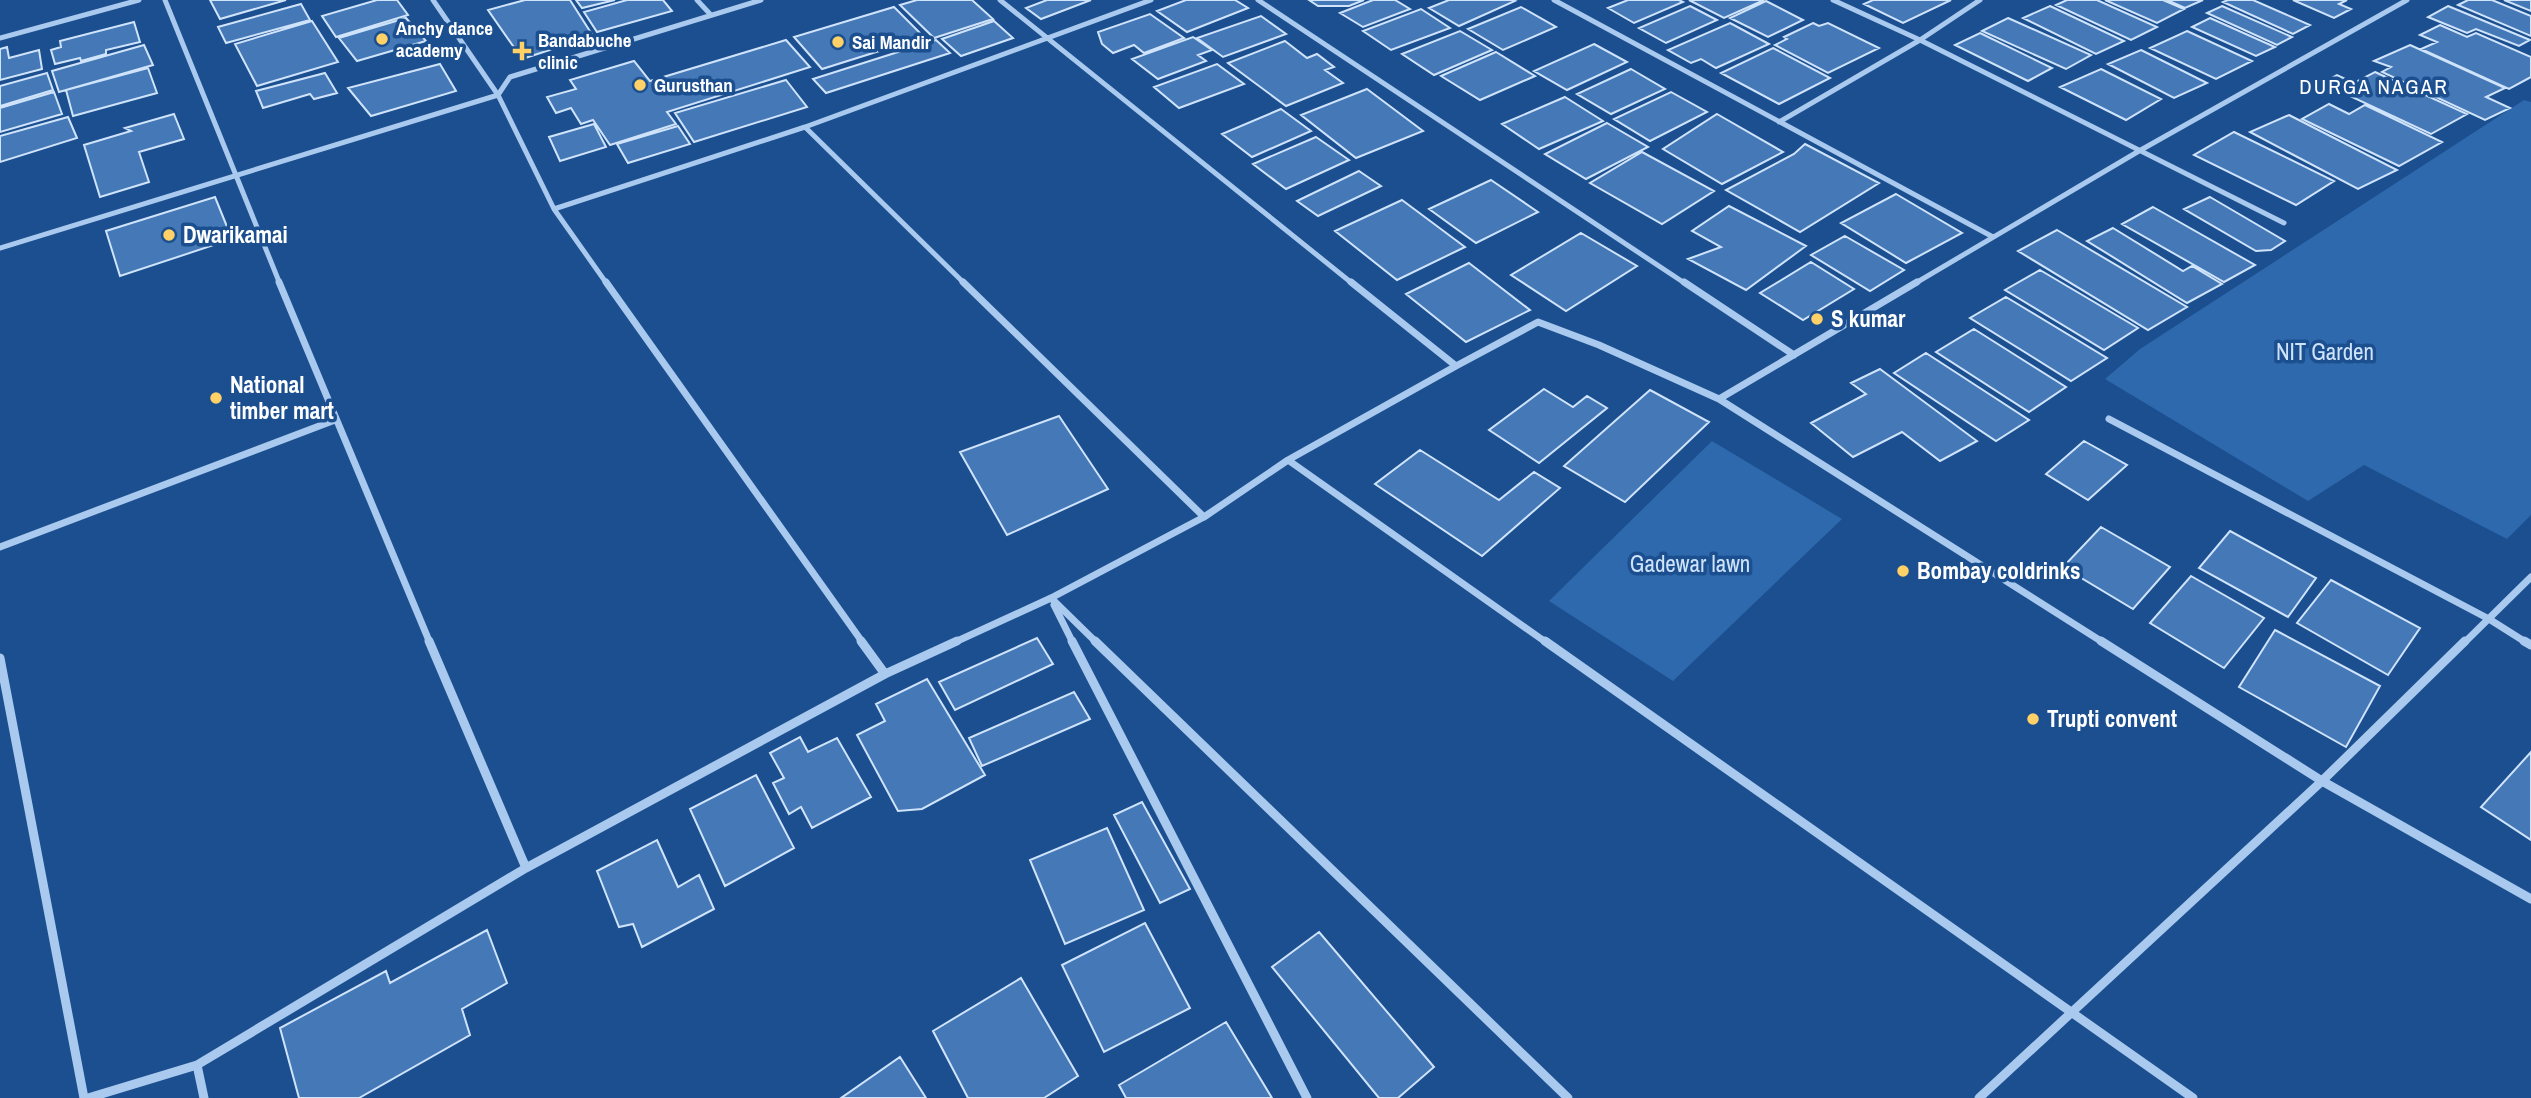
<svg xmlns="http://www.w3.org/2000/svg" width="2531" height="1098" font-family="'Archivo Narrow',sans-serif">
<rect width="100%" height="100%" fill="#1b4f8f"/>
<path fill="#2e69ad" d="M 2524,100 L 2531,102 L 2531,515 L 2507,539 L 2364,465 L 2308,501 L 2105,379 L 2140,349 Z
M 1712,441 L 1842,519 L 1673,681 L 1549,601 Z"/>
<path fill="#4478b7" stroke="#cfe3fa" stroke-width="2" d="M 210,0 L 286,0 L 220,19 Z
M 377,0 L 397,0 L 408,15 L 336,37 L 322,16 Z
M 525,0 L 570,0 L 593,36 L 522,59 L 488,10 Z
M 576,0 L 615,0 L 582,8 Z
M 627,0 L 663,0 L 672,11 L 597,32 L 584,12 Z
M 917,0 L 972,0 L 993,19 L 934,38 L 900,5 Z
M 1047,0 L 1091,0 L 1041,19 L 1026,8 Z
M 1186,0 L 1235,0 L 1248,8 L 1187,32 L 1157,11 Z
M 1309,0 L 1364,0 L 1349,6 L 1318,6 Z
M 1373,0 L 1395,0 L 1410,9 L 1363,27 L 1340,13 Z
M 1449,0 L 1512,0 L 1515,1 L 1459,26 L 1429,8 Z
M 1628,0 L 1679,0 L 1683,2 L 1634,23 L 1608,8 Z
M 1689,0 L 1764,0 L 1724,18 Z
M 1873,0 L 1951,0 L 1903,23 L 1864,4 Z
M 2067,0 L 2097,0 L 2157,27 L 2131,40 L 2056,5 Z
M 2105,0 L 2163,0 L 2184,9 L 2157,23 Z
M 2167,0 L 2203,0 L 2185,8 Z
M 2228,0 L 2253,0 L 2310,25 L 2293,34 L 2223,2 Z
M 2293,0 L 2347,0 L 2339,4 L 2351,9 L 2334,18 Z
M 2468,0 L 2492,0 L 2531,16 L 2531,36 L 2458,5 Z
M 2504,0 L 2531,0 L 2531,11 Z
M 1766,1 L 1803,20 L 1768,37 L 1730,18 Z
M 301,4 L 310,20 L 226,43 L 218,27 Z
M 1690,6 L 1717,20 L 1666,43 L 1639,28 Z
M 2050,6 L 2124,41 L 2096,54 L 2023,18 Z
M 2222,6 L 2292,37 L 2277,45 L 2207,13 Z
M 2448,6 L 2530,40 L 2519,46 L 2476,29 L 2467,33 L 2428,17 Z
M 894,7 L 924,37 L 822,69 L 794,37 Z
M 1521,7 L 1556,27 L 1503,50 L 1468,29 Z
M 1421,9 L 1450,28 L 1391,50 L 1363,31 Z
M 1150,14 L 1184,38 L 1144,53 L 1134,45 L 1113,53 L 1102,44 L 1098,32 Z
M 1261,16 L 1286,34 L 1223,57 L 1197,38 Z
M 406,18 L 426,41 L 357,61 L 339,38 Z
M 2008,18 L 2091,55 L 2066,69 L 1982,31 Z
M 2210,18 L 2275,47 L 2256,56 L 2192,27 Z
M 312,21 L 338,62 L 257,86 L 235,44 Z
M 994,21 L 1013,38 L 961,56 L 942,39 Z
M 134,22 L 140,42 L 106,50 L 106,54 L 81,61 L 80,58 L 55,64 L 51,50 L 61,47 L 60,41 Z
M 1730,23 L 1769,44 L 1716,68 L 1701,59 L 1691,63 L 1668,50 Z
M 1813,23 L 1819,26 L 1828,23 L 1879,48 L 1828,73 L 1775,45 L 1787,39 L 1784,37 Z
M 2440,25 L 2467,37 L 2476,33 L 2531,57 L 2531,77 L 2509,89 L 2421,49 L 2437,42 L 2420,35 Z
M 1460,31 L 1492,50 L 1434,75 L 1402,54 Z
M 2187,31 L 2252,61 L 2216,79 L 2150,48 Z
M 1980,33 L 2052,68 L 2028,81 L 1955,45 Z
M 1193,37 L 1212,50 L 1198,55 L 1206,61 L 1158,79 L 1132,59 Z
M 786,40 L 810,67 L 667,112 L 676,124 L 610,145 L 593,120 L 581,124 L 571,108 L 556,113 L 547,97 L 576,89 L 570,80 L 634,61 L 650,81 Z
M 936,40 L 950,53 L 826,93 L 813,79 Z
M 1285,41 L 1307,58 L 1317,54 L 1334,67 L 1325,70 L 1343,83 L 1286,106 L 1228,63 Z
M 1594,44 L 1627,62 L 1567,90 L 1534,71 Z
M 144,45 L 153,65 L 59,92 L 52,71 Z
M 2410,45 L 2505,88 L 2486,97 L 2510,108 L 2485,120 L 2382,72 L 2391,67 L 2374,61 Z
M 7,47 L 9,58 L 39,50 L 42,69 L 0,80 L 0,49 Z
M 1773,48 L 1830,78 L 1779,104 L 1721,73 Z
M 2141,50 L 2207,83 L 2174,98 L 2108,64 Z
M 1496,52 L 1535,76 L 1480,100 L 1441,76 Z
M 440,64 L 456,91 L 371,116 L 348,88 Z
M 1217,64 L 1244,84 L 1179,108 L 1154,87 Z
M 148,68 L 157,93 L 73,116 L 66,90 Z
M 1631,69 L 1665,89 L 1611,114 L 1577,94 Z
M 2101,69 L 2161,99 L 2126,120 L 2060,87 Z
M 2375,72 L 2467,114 L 2431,134 L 2322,83 L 2337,75 L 2354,83 Z
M 47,73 L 53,90 L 0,106 L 0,86 Z
M 325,73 L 337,93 L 314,99 L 310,94 L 263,108 L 256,91 Z
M 786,80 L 807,107 L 694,142 L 675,113 Z
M 1367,89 L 1423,131 L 1356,158 L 1301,115 Z
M 54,92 L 62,114 L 0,132 L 0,108 Z
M 1671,92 L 1707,112 L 1650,141 L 1614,119 Z
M 1565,97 L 1603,121 L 1539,149 L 1502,124 Z
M 2329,104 L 2349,114 L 2365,105 L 2442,142 L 2399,166 L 2302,119 Z
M 1281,109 L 1311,131 L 1252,157 L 1222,134 Z
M 174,114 L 184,139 L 139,152 L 149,182 L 100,197 L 84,145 L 131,131 L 125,128 Z
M 1717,114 L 1783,152 L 1722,184 L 1663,149 Z
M 2289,115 L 2397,170 L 2358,189 L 2250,132 Z
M 68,117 L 77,138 L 0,162 L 0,136 Z
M 1607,123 L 1648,147 L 1586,179 L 1545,154 Z
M 594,124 L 606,147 L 560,161 L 549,137 Z
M 678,126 L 690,144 L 628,163 L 617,144 Z
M 2234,132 L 2334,181 L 2296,205 L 2194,155 Z
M 1316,137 L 1349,160 L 1286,189 L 1253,164 Z
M 1805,144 L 1879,183 L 1800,232 L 1726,190 L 1794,154 Z
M 1642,152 L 1714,191 L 1662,224 L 1590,183 Z
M 1359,171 L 1381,186 L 1318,216 L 1297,201 Z
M 1491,180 L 1538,212 L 1476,243 L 1429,209 Z
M 1896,194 L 1962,233 L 1906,263 L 1841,223 Z
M 215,197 L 232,239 L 120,276 L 106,231 Z
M 2210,197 L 2285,241 L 2271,250 L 2256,251 L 2184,209 Z
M 1402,200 L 1465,247 L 1397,280 L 1335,231 Z
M 1729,206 L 1806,246 L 1746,290 L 1688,259 L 1721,247 L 1692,231 Z
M 2153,207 L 2255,265 L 2224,282 L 2122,224 Z
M 2113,228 L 2183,271 L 2192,266 L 2222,284 L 2187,303 L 2087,241 Z
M 2057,230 L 2187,307 L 2148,330 L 2018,251 Z
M 1581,233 L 1637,266 L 1566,311 L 1511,275 Z
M 1845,236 L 1904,270 L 1870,291 L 1811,255 Z
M 1811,262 L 1854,289 L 1803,320 L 1760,293 Z
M 1469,263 L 1530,310 L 1466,342 L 1406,294 Z
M 2040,270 L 2138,328 L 2104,350 L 2005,290 Z
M 2006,297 L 2107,358 L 2071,381 L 1970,318 Z
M 1974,329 L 2066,387 L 2029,412 L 1936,352 Z
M 1926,353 L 2029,420 L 1996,441 L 1894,373 Z
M 1880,369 L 1977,441 L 1940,461 L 1902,432 L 1853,457 L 1811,423 L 1866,394 L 1851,383 Z
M 1544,389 L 1573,407 L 1587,396 L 1607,408 L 1539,463 L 1489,430 Z
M 1650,390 L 1709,422 L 1625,502 L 1564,466 Z
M 1059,416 L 1108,489 L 1007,535 L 960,452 Z
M 2084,441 L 2127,465 L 2088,500 L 2046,474 Z
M 1420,450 L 1499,500 L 1534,472 L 1560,488 L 1482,556 L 1375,484 Z
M 2101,527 L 2170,567 L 2133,609 L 2063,567 Z
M 2230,531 L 2316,578 L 2288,617 L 2199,568 Z
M 2191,576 L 2264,618 L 2224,668 L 2150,623 Z
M 2331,580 L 2420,628 L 2388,675 L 2297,623 Z
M 2275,630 L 2380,686 L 2346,747 L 2239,687 Z
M 1037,638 L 1053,664 L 955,710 L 939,682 Z
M 927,679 L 985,775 L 922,809 L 898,811 L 857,735 L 885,721 L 876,704 Z
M 1074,692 L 1090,719 L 982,766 L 969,738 Z
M 800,737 L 808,752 L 837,738 L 871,797 L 812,828 L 801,807 L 789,814 L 773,783 L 784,778 L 770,753 Z
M 2531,752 L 2531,840 L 2481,807 Z
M 756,775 L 794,848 L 725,886 L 690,809 Z
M 1142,802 L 1190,889 L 1160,903 L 1114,815 Z
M 1107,828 L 1144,910 L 1065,944 L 1030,860 Z
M 657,840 L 678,887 L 699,875 L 714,909 L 642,947 L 633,924 L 619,927 L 597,871 Z
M 1145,923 L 1190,1008 L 1104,1052 L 1062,965 Z
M 487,930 L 507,983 L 462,1009 L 470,1035 L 359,1098 L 299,1098 L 280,1028 L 386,971 L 390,983 Z
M 1319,932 L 1434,1067 L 1398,1098 L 1379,1098 L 1272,967 Z
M 1021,978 L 1078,1076 L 1044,1098 L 968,1098 L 933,1031 Z
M 1226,1022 L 1272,1098 L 1126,1098 L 1119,1085 Z
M 900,1057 L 926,1098 L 841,1098 Z"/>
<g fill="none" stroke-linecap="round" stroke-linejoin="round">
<path stroke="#a9c9ee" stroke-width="5" d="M 165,0 L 280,284
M 433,0 L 498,95 L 554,209 L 607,284
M 697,0 L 710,14
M 1000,0 L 1353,284
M 1258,0 L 1686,284
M 1554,0 L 1993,237
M 1833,0 L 1920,40 L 2284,223
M 0,38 L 139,0
M 1779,122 L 1920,40 L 1980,0
M 554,209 L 805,127
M 0,248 L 498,95 L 510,77 L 761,0
M 965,284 L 805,127 L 1151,0
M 1914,284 L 2139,151 L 2407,0"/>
<path stroke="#a9c9ee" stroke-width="7" d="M 279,282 L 430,643
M 606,282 L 863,643
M 963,282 L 1204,517
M 1351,282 L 1456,366 L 1538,322 L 1599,345 L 1719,399
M 1684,282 L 1794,355
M 1917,282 L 1719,399 L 2104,643
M 2109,419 L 2489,619 L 2527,643
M 1288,460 L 1456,366
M 0,547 L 335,420
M 1051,598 L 1097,643
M 1054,605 L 1073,643
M 953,643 L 1051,598 L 1204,517 L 1288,460 L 1547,643
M 2464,643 L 2531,577"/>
<path stroke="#a9c9ee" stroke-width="9" d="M 429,641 L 526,868
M 861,641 L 885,674
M 1072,641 L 1307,1098
M 1095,641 L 1568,1098
M 1545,641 L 2193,1098
M 2101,641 L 2322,781 L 2465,641
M 2524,641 L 2531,645
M 0,658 L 84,1098
M 88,1098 L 197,1065
M 204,1098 L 197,1065 L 526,868 L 885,674 L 957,641
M 1979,1098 L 2322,781 L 2531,899"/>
</g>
<g fill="#ffd166" stroke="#1b4f8f" stroke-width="2.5">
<circle cx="382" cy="39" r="7"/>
<circle cx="838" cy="42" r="7"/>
<path d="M518.5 40.5h7v7h7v7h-7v7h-7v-7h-7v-7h7z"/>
<circle cx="640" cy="85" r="7"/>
<circle cx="169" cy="235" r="7"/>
<circle cx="1817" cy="319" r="7"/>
<circle cx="216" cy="398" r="7"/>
<circle cx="1903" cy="571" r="7"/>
<circle cx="2033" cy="719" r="7"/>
</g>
<g text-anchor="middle" stroke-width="7" stroke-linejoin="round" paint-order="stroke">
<g font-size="19" font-weight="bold" fill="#fff" stroke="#1b4f8f" text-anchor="start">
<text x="396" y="35">Anchy dance<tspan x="396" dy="22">academy</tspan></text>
<text x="538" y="47">Bandabuche<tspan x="538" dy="22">clinic</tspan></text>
<text x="852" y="49">Sai Mandir</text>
<text x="654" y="92">Gurusthan</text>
</g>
<g font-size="21" letter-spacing="2" fill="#fff" stroke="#1b4f8f">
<text x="2374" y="94">DURGA NAGAR</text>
</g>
<g font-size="23" font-weight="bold" fill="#fff" stroke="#1b4f8f" text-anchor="start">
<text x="183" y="243">Dwarikamai</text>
<text x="1831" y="327">S kumar</text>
<text x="230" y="393">National<tspan x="230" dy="26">timber mart</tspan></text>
<text x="1917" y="579">Bombay coldrinks</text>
<text x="2047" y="727">Trupti convent</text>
</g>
<g font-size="23" fill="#cfe3fa" stroke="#1b4f8f">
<text x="2325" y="360">NIT Garden</text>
<text x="1690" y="572">Gadewar lawn</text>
</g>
</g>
</svg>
